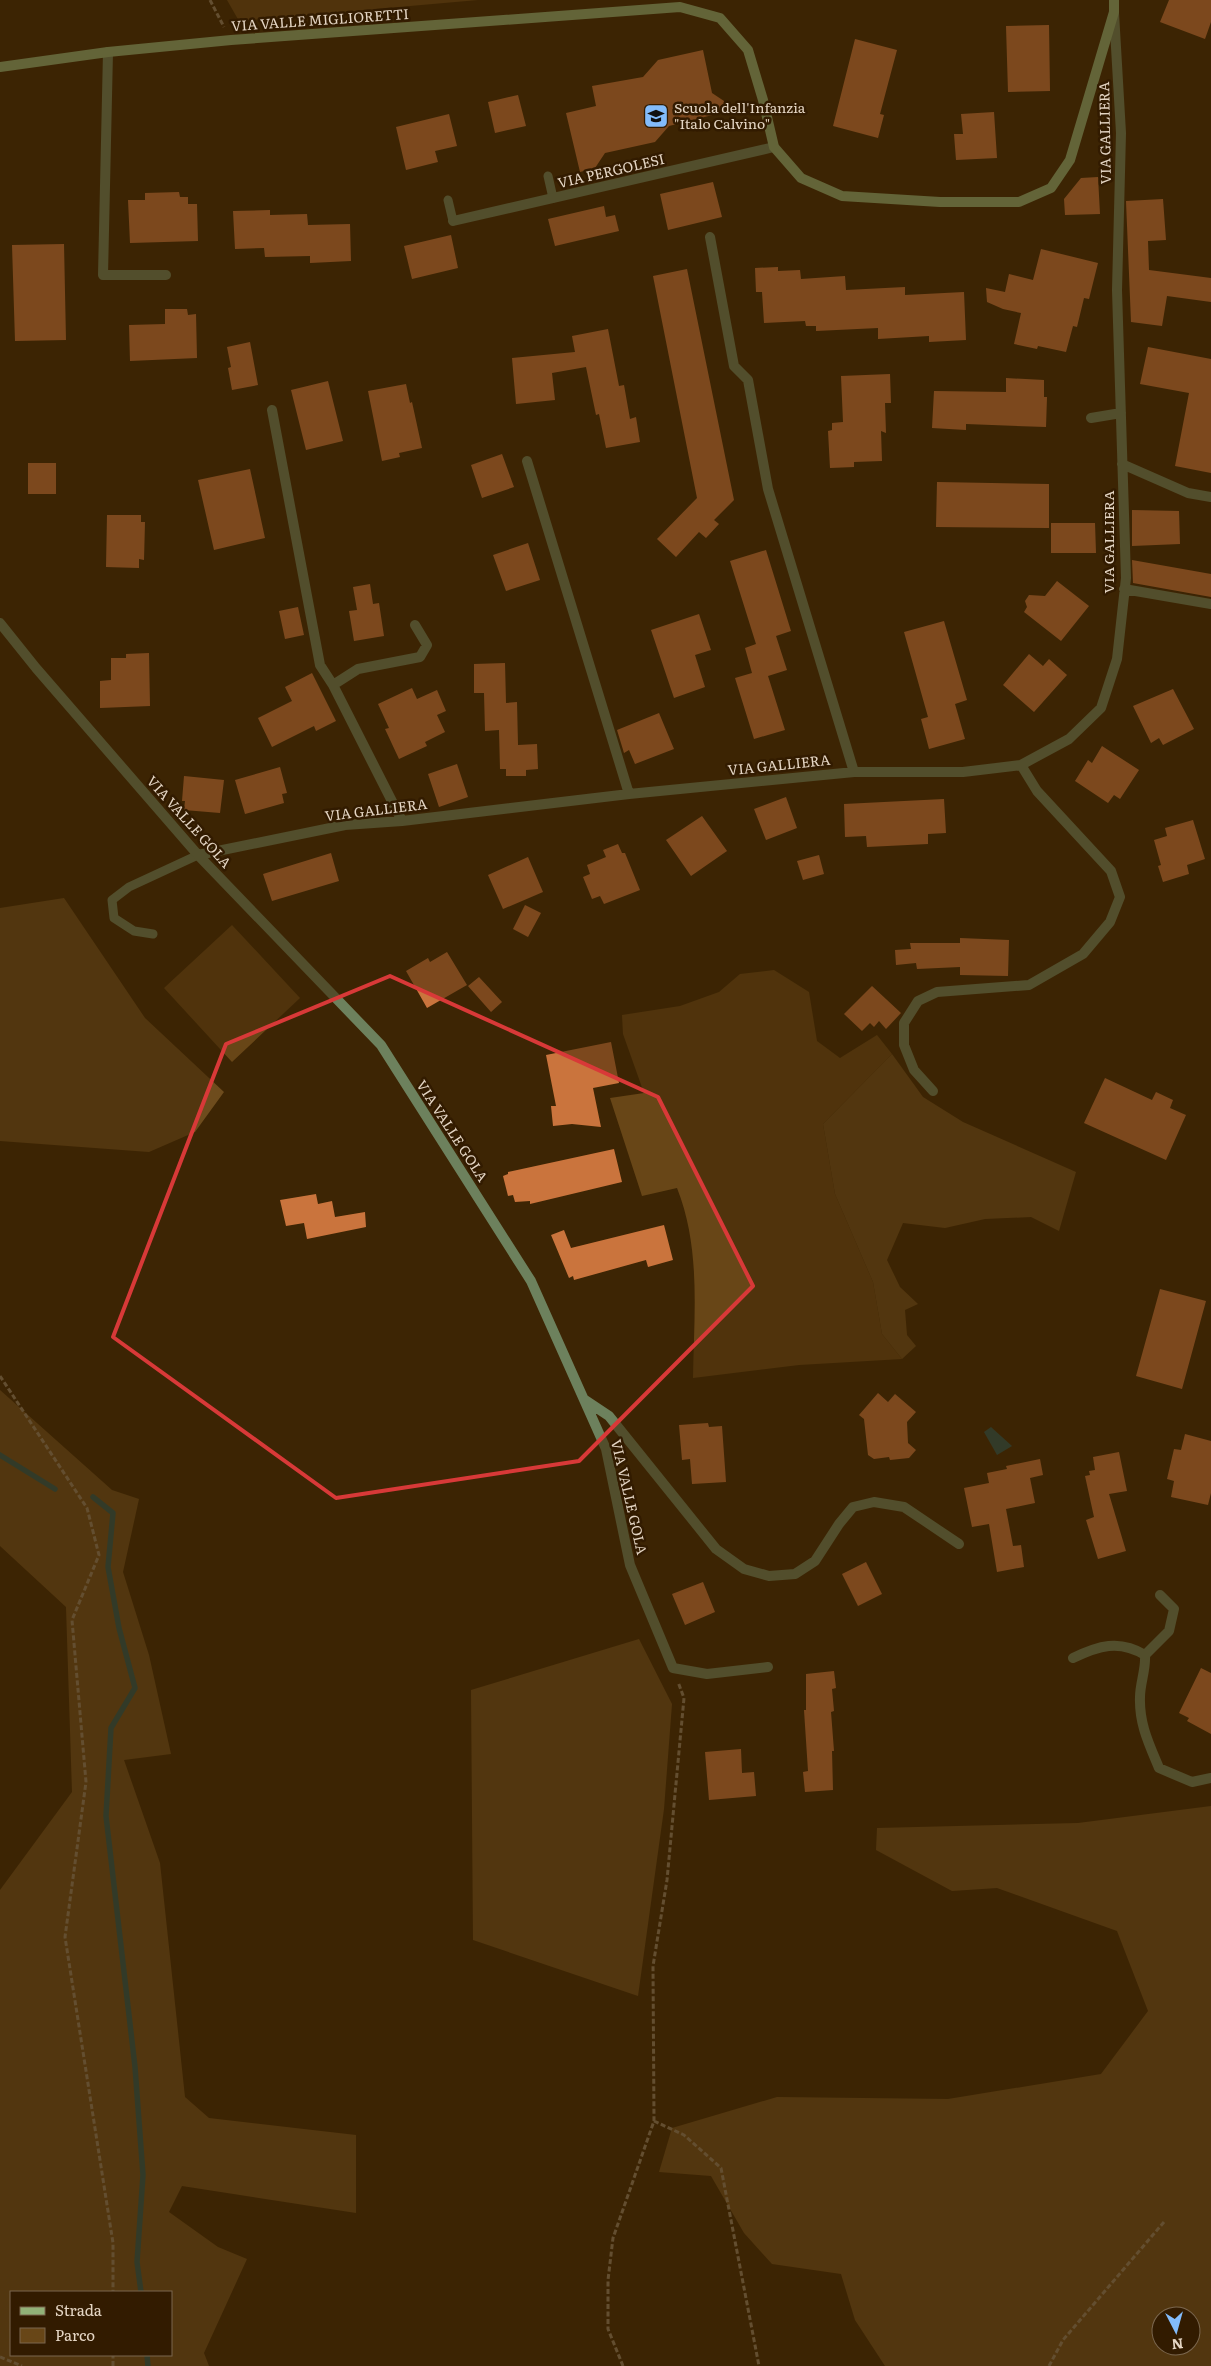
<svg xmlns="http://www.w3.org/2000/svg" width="1211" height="2366" font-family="Literata,serif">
<rect width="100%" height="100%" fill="#3d2504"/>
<path fill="#684617" d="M 227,0 L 478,0 L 239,21 Z
M 232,925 L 300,998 L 232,1062 L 164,988 Z
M 774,970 L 809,992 L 817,1041 L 840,1058 L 877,1035 L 892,1054 L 823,1124 L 835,1194 L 873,1282 L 882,1334 L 902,1359 L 799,1365 L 693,1378 C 694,1314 701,1248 677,1188 L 642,1196 L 610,1098 L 644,1093 L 623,1034 L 622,1015 L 680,1006 L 719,992 L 740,974 Z"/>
<path fill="#6e4c1d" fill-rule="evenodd" d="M 64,898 L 145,1018 L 224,1092 L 195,1132 L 149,1152 L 0,1141 L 0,908 Z
M 892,1054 L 923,1097 L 963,1122 L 1076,1172 L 1059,1231 L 1031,1217 L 985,1219 L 945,1228 L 903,1223 L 887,1260 L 900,1287 L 918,1304 L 905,1310 L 907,1335 L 916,1346 L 902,1359 L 882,1334 L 873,1282 L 835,1194 L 823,1124 Z
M 0,1390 L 112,1490 L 139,1499 L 123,1572 L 149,1655 L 171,1754 L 124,1760 L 160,1863 L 185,2097 L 209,2118 L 356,2135 L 356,2213 L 182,2186 L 169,2212 L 218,2247 L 247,2259 L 204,2353 L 209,2366 L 0,2366 L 0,1890 L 72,1792 L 66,1607 L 0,1546 ZM 11,2292 L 171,2292 L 171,2355 L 11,2355 Z
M 639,1639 L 672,1704 L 664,1809 L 638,1996 L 473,1940 L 471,1690 Z
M 1211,1806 L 1211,2366 L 885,2366 L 855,2320 L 841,2274 L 772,2264 L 744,2233 L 711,2176 L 659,2172 L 672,2128 L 777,2097 L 948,2099 L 1101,2074 L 1148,2011 L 1117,1931 L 997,1888 L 952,1891 L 876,1850 L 877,1828 L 1078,1823 ZM 1161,2316 L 1191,2316 L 1191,2346 L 1161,2346 Z"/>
<path fill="#275654" d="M 991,1427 L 1012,1446 L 997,1455 L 984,1432 Z"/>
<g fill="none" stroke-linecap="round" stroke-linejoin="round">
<path stroke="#275654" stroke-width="5.5" d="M 0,1455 L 55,1489
M 93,1497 L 113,1513 L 108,1567 L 119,1628 L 135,1688 L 111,1728 L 106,1816 L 135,2067 L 143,2175 L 137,2262 L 141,2292
M 147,2355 L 148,2366"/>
</g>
<path fill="#ca743d" d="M 1169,0 L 1211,0 L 1211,22 L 1205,39 L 1160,22 Z
M 1049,25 L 1050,91 L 1008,92 L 1006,26 Z
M 855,39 L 897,50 L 880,114 L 884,115 L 878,138 L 833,126 Z
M 703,50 L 712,93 L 736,109 L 669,126 L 655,142 L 605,153 L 595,168 L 580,172 L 566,113 L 596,106 L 592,86 L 643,77 L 658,60 Z
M 518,95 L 526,126 L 495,133 L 488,102 Z
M 994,112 L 997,158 L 956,160 L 954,134 L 963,134 L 961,114 Z
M 449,114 L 457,146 L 435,151 L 438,162 L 406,170 L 396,127 Z
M 1098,177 L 1100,214 L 1065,215 L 1064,199 L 1081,178 Z
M 713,182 L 722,217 L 668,230 L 660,194 Z
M 179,192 L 180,197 L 188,197 L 188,204 L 197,204 L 198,241 L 130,243 L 128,200 L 145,200 L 145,193 Z
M 1163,199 L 1166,240 L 1148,241 L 1149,270 L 1211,278 L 1211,302 L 1167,296 L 1162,326 L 1131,322 L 1126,201 Z
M 604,206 L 606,217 L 615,215 L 619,231 L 555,246 L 548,219 Z
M 270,210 L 270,215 L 307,214 L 308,225 L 350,224 L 351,261 L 310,263 L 310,256 L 265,257 L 264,248 L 235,249 L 233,211 Z
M 451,235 L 458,268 L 412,279 L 404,246 Z
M 64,244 L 66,340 L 15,341 L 12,245 Z
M 1041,249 L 1098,263 L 1089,299 L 1084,298 L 1077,327 L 1073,326 L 1066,352 L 1038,346 L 1037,349 L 1014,344 L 1021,313 L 1003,309 L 987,302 L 986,288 L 1005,292 L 1009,274 L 1033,280 Z
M 778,267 L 778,271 L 800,270 L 801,279 L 845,276 L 846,290 L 905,287 L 905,295 L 964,292 L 966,340 L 929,342 L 929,336 L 878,339 L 878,328 L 816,331 L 816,326 L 806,326 L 805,321 L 764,323 L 762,292 L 756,292 L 755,268 Z
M 687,269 L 734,500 L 714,520 L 719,524 L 706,538 L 699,532 L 676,557 L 657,539 L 697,498 L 653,276 Z
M 165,309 L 187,309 L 188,315 L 196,314 L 197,358 L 130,361 L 129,325 L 165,324 Z
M 608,329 L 619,386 L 624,385 L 630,419 L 636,417 L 640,442 L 606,448 L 599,414 L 596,415 L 586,367 L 552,373 L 555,400 L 516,404 L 512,358 L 575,352 L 572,336 Z
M 250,342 L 258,385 L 232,390 L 228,368 L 231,367 L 227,347 Z
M 1148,347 L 1211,359 L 1211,473 L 1175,466 L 1189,393 L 1140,384 Z
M 890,374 L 891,403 L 885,403 L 886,433 L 881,431 L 882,461 L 854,462 L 854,467 L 830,468 L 828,431 L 832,430 L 832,423 L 843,422 L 841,376 Z
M 1006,378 L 1044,380 L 1044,397 L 1047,397 L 1046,427 L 966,424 L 966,430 L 932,428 L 934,391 L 1006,392 Z
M 328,381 L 343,441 L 306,450 L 291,390 Z
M 406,384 L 410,403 L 412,402 L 422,448 L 399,453 L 400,457 L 382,461 L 368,391 Z
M 502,454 L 514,487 L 482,498 L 471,465 Z
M 28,463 L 56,463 L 56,494 L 28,494 Z
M 250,469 L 265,538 L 214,550 L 198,480 Z
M 937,482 L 1049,484 L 1049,528 L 936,527 Z
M 1132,510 L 1179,511 L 1180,544 L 1132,546 Z
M 107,515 L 141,515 L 141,522 L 145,522 L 144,560 L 139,559 L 139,568 L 106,567 Z
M 1051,523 L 1095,523 L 1096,553 L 1051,553 Z
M 528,543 L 540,580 L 506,591 L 493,555 Z
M 766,550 L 791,631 L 776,636 L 787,670 L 768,676 L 785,730 L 754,739 L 735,678 L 752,673 L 745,648 L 756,644 L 730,561 Z
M 1132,560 L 1211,574 L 1211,597 L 1133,583 Z
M 1057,581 L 1089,606 L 1061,641 L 1024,612 L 1027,607 L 1025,601 L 1029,595 L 1045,596 Z
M 370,584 L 373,604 L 379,603 L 384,636 L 354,641 L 349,611 L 357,610 L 353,587 Z
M 298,607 L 304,635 L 285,639 L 279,611 Z
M 699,614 L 711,650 L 695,655 L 705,687 L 674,698 L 651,630 Z
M 944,621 L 967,700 L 955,704 L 965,739 L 929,749 L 921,719 L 928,717 L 904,632 Z
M 149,653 L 150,706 L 100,708 L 100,681 L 111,680 L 111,658 L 126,658 L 126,654 Z
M 1029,654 L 1043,666 L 1049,659 L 1067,675 L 1034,712 L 1003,685 Z
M 505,663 L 506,703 L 517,702 L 518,745 L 537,744 L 538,769 L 526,770 L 526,776 L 506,776 L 506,769 L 500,769 L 499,730 L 485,731 L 484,693 L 474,693 L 474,664 Z
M 312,673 L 336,721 L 316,731 L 314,726 L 272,747 L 258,718 L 292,701 L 285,687 Z
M 412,688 L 417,699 L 437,690 L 446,711 L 437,715 L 445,732 L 425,742 L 427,746 L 399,759 L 385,729 L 389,728 L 378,704 Z
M 1173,689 L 1194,729 L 1163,745 L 1159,738 L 1151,743 L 1133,706 Z
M 659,713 L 674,749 L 635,764 L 629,750 L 624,753 L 617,730 Z
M 1102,746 L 1139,770 L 1120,799 L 1114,795 L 1108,803 L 1075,781 L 1088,760 L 1092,763 Z
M 457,764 L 468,797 L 439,807 L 428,774 Z
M 280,767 L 287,793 L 282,794 L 284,803 L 245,814 L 235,780 Z
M 184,776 L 224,780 L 220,813 L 184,810 L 185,801 L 182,801 Z
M 786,797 L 797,828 L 766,840 L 754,809 Z
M 944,799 L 946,833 L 928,834 L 928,844 L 867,847 L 866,836 L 845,837 L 844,804 Z
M 702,816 L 727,851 L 691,876 L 666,840 Z
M 1193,820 L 1205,859 L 1187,865 L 1189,874 L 1163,882 L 1158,866 L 1161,865 L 1154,840 L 1167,836 L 1165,828 Z
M 618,844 L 622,853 L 625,853 L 640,890 L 604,904 L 600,896 L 592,899 L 583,877 L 590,874 L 587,865 L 606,857 L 603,850 Z
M 331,853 L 339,881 L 272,901 L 263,874 Z
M 819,855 L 824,874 L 803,880 L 797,861 Z
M 528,857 L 543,892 L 503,909 L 488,875 Z
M 525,905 L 541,913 L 528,937 L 513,929 Z
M 960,938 L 1009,940 L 1008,976 L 960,975 L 960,967 L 917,969 L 916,963 L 896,965 L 895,950 L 911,949 L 910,943 L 960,943 Z
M 447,952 L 467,985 L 427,1008 L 406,971 L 428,958 L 430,962 Z
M 479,977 L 502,1002 L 491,1012 L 468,986 Z
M 872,986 L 901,1013 L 886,1029 L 879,1021 L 874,1027 L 870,1023 L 862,1031 L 844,1014 Z
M 611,1042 L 619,1083 L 593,1088 L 601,1127 L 572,1124 L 553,1126 L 551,1106 L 556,1106 L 546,1055 Z
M 1105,1078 L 1152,1100 L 1156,1092 L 1173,1100 L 1170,1108 L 1186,1115 L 1166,1160 L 1084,1123 Z
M 614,1149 L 622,1182 L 530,1204 L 530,1201 L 515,1202 L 513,1195 L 508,1196 L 503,1176 L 508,1174 L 508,1172 Z
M 316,1194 L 318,1204 L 332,1201 L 335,1217 L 365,1212 L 366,1227 L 307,1239 L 304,1223 L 286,1226 L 280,1200 Z
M 664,1225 L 673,1260 L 648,1267 L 646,1260 L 574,1280 L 573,1276 L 569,1278 L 551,1235 L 564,1230 L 571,1248 Z
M 1160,1289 L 1206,1301 L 1182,1389 L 1136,1376 Z
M 878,1393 L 888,1402 L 895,1394 L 916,1412 L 907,1422 L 908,1443 L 916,1450 L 909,1458 L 890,1460 L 889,1457 L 874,1459 L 868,1455 L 864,1419 L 859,1415 Z
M 708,1423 L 709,1427 L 722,1426 L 726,1482 L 692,1484 L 690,1459 L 682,1460 L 679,1425 Z
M 1185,1434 L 1211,1441 L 1211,1493 L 1208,1505 L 1171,1497 L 1174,1481 L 1167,1479 L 1174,1449 L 1181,1450 Z
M 1119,1452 L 1127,1491 L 1109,1494 L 1126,1551 L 1098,1559 L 1086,1520 L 1094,1517 L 1085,1476 L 1090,1475 L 1089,1471 L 1095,1470 L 1093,1457 Z
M 1040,1459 L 1043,1475 L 1030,1478 L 1035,1503 L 1006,1509 L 1013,1546 L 1021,1545 L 1024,1567 L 997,1572 L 989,1524 L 972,1527 L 964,1488 L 989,1483 L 987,1473 L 1007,1469 L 1006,1466 Z
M 866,1562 L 882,1594 L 858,1606 L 842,1574 Z
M 703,1582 L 715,1612 L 685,1625 L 672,1594 Z
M 1201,1668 L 1211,1673 L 1211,1734 L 1187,1721 L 1189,1718 L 1179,1713 Z
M 834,1671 L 836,1688 L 832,1689 L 834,1711 L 831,1712 L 834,1751 L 832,1751 L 833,1790 L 805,1792 L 803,1772 L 808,1771 L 804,1710 L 806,1710 L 806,1674 Z
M 741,1749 L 742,1773 L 754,1772 L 756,1796 L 709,1800 L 705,1752 Z"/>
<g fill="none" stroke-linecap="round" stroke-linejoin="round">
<path stroke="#938066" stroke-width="3" stroke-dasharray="5 2.5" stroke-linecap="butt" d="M 210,0 L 224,27
M 0,1376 L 87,1508 L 99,1555 L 72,1620 L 86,1782 L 65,1937 L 113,2243 L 113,2292
M 654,2121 L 684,2135 L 721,2168 L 759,2366
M 0,2357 L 22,2366
M 113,2366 L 113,2355
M 623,2366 L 608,2329 L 608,2280 L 613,2238 L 654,2121 L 653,1966 L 667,1880 L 684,1698 L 678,1682
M 1049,2366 L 1063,2340 L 1164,2222"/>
<path stroke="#6d815d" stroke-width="9" d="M 548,176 L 553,198
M 448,200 L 453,221
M 153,934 L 134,931 L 114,918 L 112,900 L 129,887 L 198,855"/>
<path stroke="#6d815d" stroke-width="10" d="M 108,52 L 103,275 L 166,275
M 453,221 L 774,147
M 710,237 L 734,366 L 748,380 L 768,489 L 854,772
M 272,410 L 320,665 L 333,685 L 402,821
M 1091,418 L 1121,413
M 527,461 L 629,794
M 1122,464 L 1188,493 L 1211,497
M 1124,589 L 1211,604
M 0,623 L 36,668 L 198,855 L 381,1045 L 531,1281 L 606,1449 L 630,1565 L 673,1668 L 707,1674 L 768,1667
M 333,685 L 358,669 L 420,657 L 427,645 L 415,625
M 198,855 L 345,825 L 402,821 L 629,794 L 854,772 L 963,772 L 1021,765 L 1069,739 L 1101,708 L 1117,659 L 1126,578 L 1117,290 L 1121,133 L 1114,13
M 933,1091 L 914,1070 L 904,1045 L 904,1023 L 918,1001 L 937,992 L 1029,985 L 1083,954 L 1110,922 L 1120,897 L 1111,871 L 1037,791 L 1021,765
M 585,1400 L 609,1416 L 716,1549 L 744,1569 L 769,1576 L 795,1574 L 815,1561 L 839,1524 L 853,1507 L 874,1502 L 904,1507 L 959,1544
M 1145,1655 L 1169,1631 L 1174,1609 L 1160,1595
M 1073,1658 C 1098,1646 1119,1639 1145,1655 C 1146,1670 1140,1683 1140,1697 C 1139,1724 1149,1744 1159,1768 L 1192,1782 L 1211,1778"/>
<path stroke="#92b278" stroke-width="10" d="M 0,67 L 108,52 L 231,40 L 680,7 L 720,18 L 748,50 L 763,100 L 774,147 L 801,178 L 842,196 L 940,202 L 1019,202 L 1051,188 L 1070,160 L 1114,12 L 1114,0"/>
</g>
<path d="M0 0H1211V2366H0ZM 390,976 L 658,1097 L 753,1286 L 579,1461 L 336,1498 L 113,1337 L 226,1044 Z" fill="#3d2504" fill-opacity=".55" fill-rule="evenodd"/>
<path fill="none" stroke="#d83938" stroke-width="4" stroke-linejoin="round" d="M 390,976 L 658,1097 L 753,1286 L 579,1461 L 336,1498 L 113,1337 L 226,1044 Z"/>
<defs>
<symbol id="school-square" viewBox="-11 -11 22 22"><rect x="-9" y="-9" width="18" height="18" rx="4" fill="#83bcfb" stroke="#321b00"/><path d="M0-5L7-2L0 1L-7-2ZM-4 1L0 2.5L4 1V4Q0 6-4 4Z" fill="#111"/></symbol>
</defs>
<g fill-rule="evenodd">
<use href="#school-square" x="642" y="102" width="28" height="28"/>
</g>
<g text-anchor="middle" stroke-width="5" stroke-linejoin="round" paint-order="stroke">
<g font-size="14" fill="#e5d6c4" stroke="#321b00">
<text transform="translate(320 20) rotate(-4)" y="5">VIA VALLE MIGLIORETTI</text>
<text transform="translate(1105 133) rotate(-91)" y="5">VIA GALLIERA</text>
<text transform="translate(611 171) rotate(-13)" y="5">VIA PERGOLESI</text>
<text transform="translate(1109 542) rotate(-90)" y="5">VIA GALLIERA</text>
<text transform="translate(779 765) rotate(-6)" y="5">VIA GALLIERA</text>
<text transform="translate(376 810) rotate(-7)" y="5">VIA GALLIERA</text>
<text transform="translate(189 822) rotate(48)" y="5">VIA VALLE GOLA</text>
<text transform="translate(452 1131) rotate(57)" y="5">VIA VALLE GOLA</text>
<text transform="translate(629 1497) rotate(77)" y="5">VIA VALLE GOLA</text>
</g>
<g font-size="14" fill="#e5d6c4" stroke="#321b00" text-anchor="start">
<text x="674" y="113">Scuola dell'Infanzia<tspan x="674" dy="16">"Italo Calvino"</tspan></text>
</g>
</g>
<rect x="10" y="2291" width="162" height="65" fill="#321b00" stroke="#7a664e"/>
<rect x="20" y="2307" width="25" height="8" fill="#92b278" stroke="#7a664e"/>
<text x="55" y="2316" font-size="15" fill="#e5d6c4">Strada</text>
<rect x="20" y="2328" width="25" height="15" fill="#684617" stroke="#7a664e"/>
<text x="55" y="2341" font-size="15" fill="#e5d6c4">Parco</text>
<g transform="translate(1176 2331) rotate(174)"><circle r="24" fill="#321b00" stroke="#7a664e"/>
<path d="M0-4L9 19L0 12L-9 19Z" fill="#83bcfb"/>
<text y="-8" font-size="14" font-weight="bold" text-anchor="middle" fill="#e5d6c4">N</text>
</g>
</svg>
